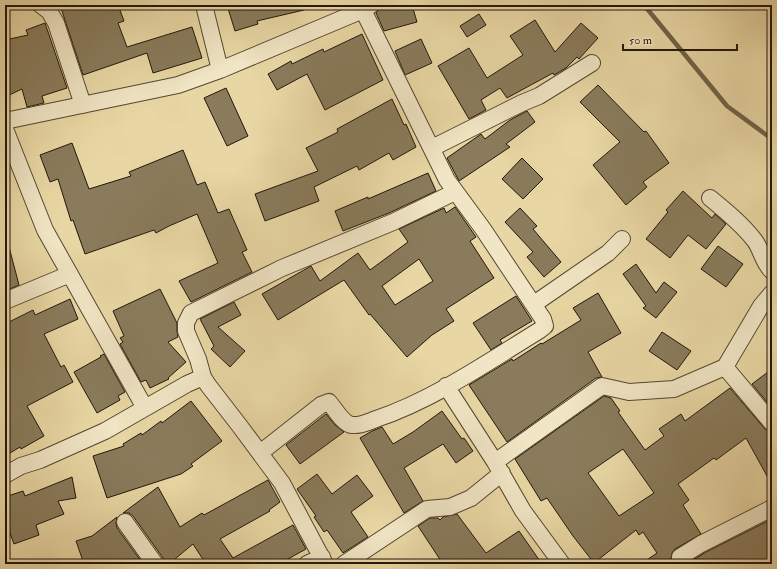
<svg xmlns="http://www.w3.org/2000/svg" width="777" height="569" font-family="'IM FELL Double Pica',serif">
<rect width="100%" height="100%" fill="#e8d7a4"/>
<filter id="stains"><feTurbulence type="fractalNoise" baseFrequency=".005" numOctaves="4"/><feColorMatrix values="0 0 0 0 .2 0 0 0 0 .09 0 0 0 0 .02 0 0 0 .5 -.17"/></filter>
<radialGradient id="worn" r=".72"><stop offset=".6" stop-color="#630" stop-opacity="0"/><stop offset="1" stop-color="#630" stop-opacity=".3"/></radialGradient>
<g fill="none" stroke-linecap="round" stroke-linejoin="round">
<path stroke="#716348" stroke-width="4.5" d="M 644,5 L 727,106 L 772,139"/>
</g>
<path fill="#897b5b" stroke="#23170c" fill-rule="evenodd" d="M 68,5 L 118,5 L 124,21 L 118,23 L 127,47 L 192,27 L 202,58 L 153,73 L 147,53 L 83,75 L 61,8 Z
M 227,5 L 304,5 L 304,10 L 257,21 L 258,24 L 235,31 Z
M 396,5 L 412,5 L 417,22 L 384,31 L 376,13 L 379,9 Z
M 479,14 L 486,25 L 467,37 L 460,26 Z
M 535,20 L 555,52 L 581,23 L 598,38 L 579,59 L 577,57 L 566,68 L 554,75 L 553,73 L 507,98 L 500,88 L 481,100 L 486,110 L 469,119 L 438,66 L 469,48 L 487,78 L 523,55 L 510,36 Z
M 45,23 L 67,88 L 42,96 L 44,103 L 27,107 L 22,89 L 5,97 L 5,40 L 28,35 L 26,30 Z
M 362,34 L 383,80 L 325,110 L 307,74 L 277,90 L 268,74 L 291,61 L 292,64 L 323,49 L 324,52 Z
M 421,39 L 432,63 L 405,75 L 395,51 Z
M 598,85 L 644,132 L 646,131 L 669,163 L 643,182 L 647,187 L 626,205 L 593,165 L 620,142 L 580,102 Z
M 226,88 L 248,136 L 227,146 L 204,98 Z
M 392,99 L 404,125 L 406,124 L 416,147 L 393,160 L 389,153 L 359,170 L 357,166 L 314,187 L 319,201 L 265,221 L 255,194 L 318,171 L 306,148 L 338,132 L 337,129 Z
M 527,111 L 535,122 L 506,144 L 510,147 L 459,181 L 447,158 L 481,134 L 485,139 L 510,120 Z
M 72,143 L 89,189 L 131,176 L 129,172 L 183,150 L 197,185 L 205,182 L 218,213 L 229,209 L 247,250 L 242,252 L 252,272 L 191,302 L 179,281 L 218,263 L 197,214 L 169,226 L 156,233 L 154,230 L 85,254 L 73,220 L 71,221 L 58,179 L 50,182 L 40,155 Z
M 522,158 L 543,179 L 523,199 L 502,179 Z
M 428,173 L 436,191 L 389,213 L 343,231 L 335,211 L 368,197 L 368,199 Z
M 683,191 L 712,218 L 715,214 L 726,224 L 706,249 L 688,235 L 670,258 L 646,239 L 668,212 L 666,210 Z
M 455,207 L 476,237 L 470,241 L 494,278 L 446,309 L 454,321 L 432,335 L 407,357 L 370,314 L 369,315 L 344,280 L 278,320 L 262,294 L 311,266 L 320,281 L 358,253 L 370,270 L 408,242 L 399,229 L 444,208 L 446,213 ZM 419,259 L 433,281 L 395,305 L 382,286 Z
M 520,208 L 537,226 L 533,229 L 561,262 L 544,277 L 527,257 L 533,252 L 505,222 Z
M 718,246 L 743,264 L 726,287 L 701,269 Z
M 5,247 L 9,247 L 19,285 L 5,291 Z
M 636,264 L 656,293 L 664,282 L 677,292 L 656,318 L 643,308 L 646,306 L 623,274 Z
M 160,289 L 177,323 L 177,331 L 178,337 L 168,342 L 186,362 L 168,378 L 169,379 L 150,388 L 146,380 L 141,382 L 120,344 L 123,342 L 120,338 L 124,336 L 113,311 Z
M 598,293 L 621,333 L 588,352 L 602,377 L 596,378 L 507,442 L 469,385 L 512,359 L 513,361 L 541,343 L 542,344 L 581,320 L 573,308 Z
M 516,296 L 532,321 L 500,340 L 502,343 L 491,350 L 473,323 Z
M 70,299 L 78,319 L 44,334 L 61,367 L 64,365 L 73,382 L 27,406 L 44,436 L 21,449 L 20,447 L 5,456 L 5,324 L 33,310 L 35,315 Z
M 234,302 L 241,315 L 218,327 L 245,351 L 230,367 L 211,349 L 214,346 L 200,319 Z
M 662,332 L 691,351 L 677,370 L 649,351 Z
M 104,354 L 125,392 L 118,396 L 120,400 L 97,413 L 74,372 L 101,357 L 100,356 Z
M 772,369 L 772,399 L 767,402 L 752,384 Z
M 730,388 L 765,429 L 772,432 L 772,485 L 746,438 L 716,460 L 714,458 L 678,484 L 689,500 L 683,505 L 701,534 L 675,549 L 672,553 L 670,564 L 641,564 L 657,553 L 643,532 L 639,535 L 636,530 L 594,563 L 573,536 L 547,498 L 541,501 L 515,459 L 604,396 L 611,398 L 620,411 L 618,412 L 645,450 L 664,436 L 659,429 L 681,414 L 685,421 ZM 623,449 L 654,493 L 619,516 L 588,473 Z
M 191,401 L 222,441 L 191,464 L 193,466 L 181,474 L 107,498 L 93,456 L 124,446 L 123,444 L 141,433 L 142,435 L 161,421 L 162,423 Z
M 442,411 L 462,439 L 464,438 L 473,451 L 456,463 L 443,444 L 404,468 L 423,501 L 404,513 L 360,438 L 372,431 L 382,427 L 393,444 L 413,432 Z
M 326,414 L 335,425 L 344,432 L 300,464 L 286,445 Z
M 317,474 L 332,494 L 357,475 L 373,496 L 351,512 L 368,537 L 343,553 L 327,530 L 324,532 L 314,517 L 316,516 L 297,489 Z
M 72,477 L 76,498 L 58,501 L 64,514 L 36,525 L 39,535 L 14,544 L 5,519 L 5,497 L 23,491 L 25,496 Z
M 268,480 L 280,502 L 269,510 L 270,511 L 220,539 L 233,558 L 293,525 L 306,549 L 279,564 L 206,564 L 193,544 L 169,564 L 164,564 L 163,558 L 133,516 L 129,513 L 123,513 L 158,487 L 180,527 L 202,513 L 204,515 Z
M 457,514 L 486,553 L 519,531 L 542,564 L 443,564 L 418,526 L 430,518 L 438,518 L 440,520 L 443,517 Z
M 117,517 L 116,523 L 117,528 L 141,561 L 137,564 L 84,564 L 76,541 L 92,536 Z
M 772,519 L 772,564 L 690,564 L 690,562 L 706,552 Z"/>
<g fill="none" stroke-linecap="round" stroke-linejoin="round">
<defs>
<path id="minor" d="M 41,5 L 49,11 L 56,23 L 83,105
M 204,5 L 220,70
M 5,121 L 178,85 L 220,70 L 363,10 L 371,5
M 5,129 L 45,230 L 145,408
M 432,148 L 522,103 L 539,96 L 592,63
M 710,198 C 726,211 743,225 755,241 C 762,251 763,263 772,271
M 5,301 L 70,274
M 534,304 L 608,253 L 622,239
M 725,367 L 772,423
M 446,386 L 495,462 L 523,511 L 562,564
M 260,453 L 321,405 L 329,402 C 335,409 343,424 352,425 C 361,426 368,422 376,419 C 433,400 488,362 540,330 L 545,326 L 543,319 L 483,229 L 447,180 L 363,10
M 495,462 L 602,386 L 629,392 L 674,389 L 725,367 L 761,306 L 772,293
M 5,475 L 21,466 L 40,460 L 105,431 L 187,384 L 203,377
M 125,522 L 155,564
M 307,564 L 322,557
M 325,564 L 282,483 L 239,425 L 208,385 L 203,377 L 198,359 L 186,331 L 186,323 L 191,313 L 282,268 L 393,222 L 455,192
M 344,564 L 427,509 L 450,507 L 471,498 L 502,473
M 680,564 L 680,557 L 701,544 L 772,508"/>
</defs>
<use href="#minor" stroke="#544732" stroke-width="18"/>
<use href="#minor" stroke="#f0e5c4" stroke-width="16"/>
</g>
<rect width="777" height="569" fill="none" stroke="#e8d7a4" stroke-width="20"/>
<rect x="6" y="6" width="765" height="557" fill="none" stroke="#23170c" stroke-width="2"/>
<rect x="10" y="10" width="757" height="549" fill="none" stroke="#23170c"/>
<path d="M623 44v6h114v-6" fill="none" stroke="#23170c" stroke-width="2"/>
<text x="629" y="44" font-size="12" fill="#23170c" stroke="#f0e5c4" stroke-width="3" paint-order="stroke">50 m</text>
<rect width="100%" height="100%" filter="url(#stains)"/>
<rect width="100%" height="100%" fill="url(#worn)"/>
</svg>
